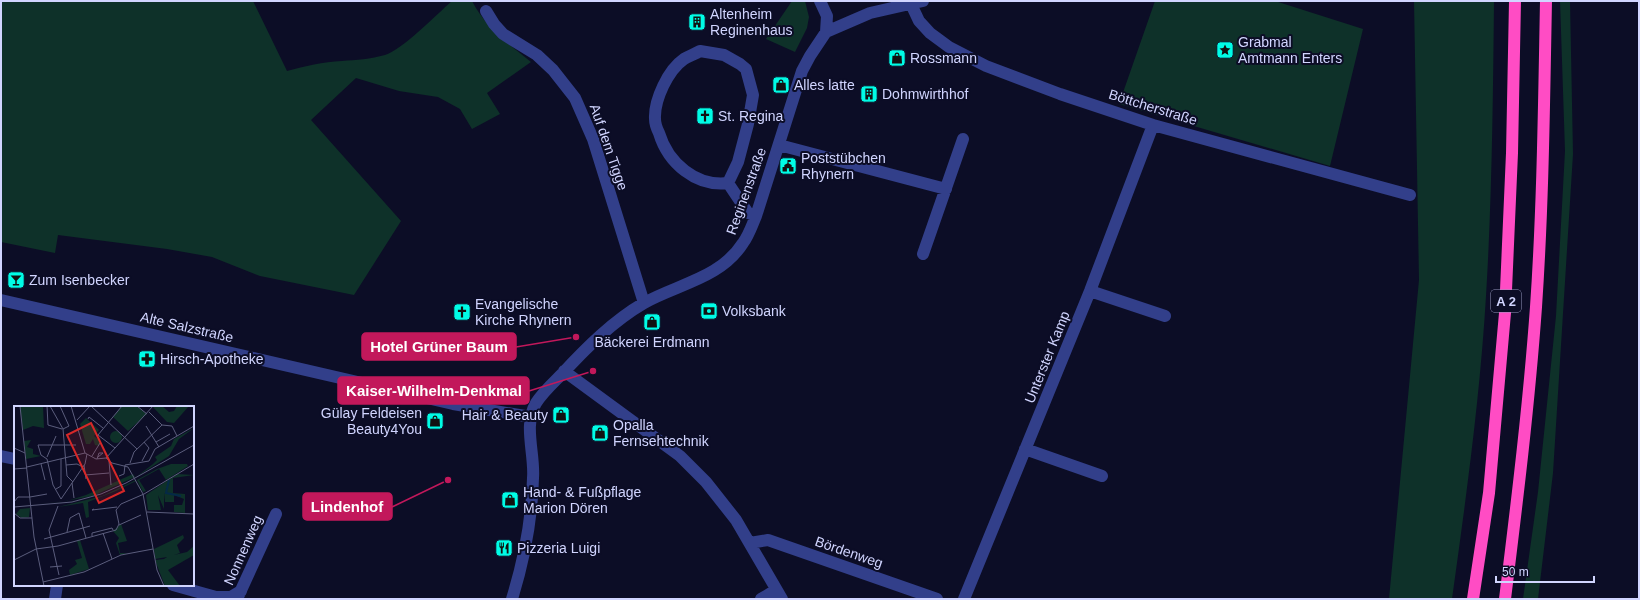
<svg xmlns="http://www.w3.org/2000/svg" width="1640" height="600" font-family="Arial,sans-serif">
<rect width="100%" height="100%" fill="#0c0d26"/>
<path fill="#0e3129" d="M 1,1 L 253,1 L 287,71 C 305,66 323,62 342,61 C 356,60 371,59 385,55 C 402,50 437,14 452,1 L 472,1 C 486,28 508,43 531,62 L 487,93 L 500,114 L 472,129 L 460,109 L 438,97 L 399,91 L 356,78 L 311,120 L 401,221 L 354,295 L 260,276 L 212,257 L 167,249 L 58,235 L 55,253 L 1,242 Z
M 792,1 L 805,1 L 809,17 L 807,28 L 795,52 L 766,39 Z
M 1155,1 L 1275,1 L 1363,29 L 1330,166 L 1119,104 Z
M 1414,1 L 1494,1 C 1493,99 1492,198 1486,296 C 1480,398 1466,498 1452,599 L 1389,599 L 1419,280 Z
M 1560,1 L 1570,1 L 1573,154 L 1553,473 L 1538,599 L 1523,599 L 1538,492 L 1556,316 L 1565,151 Z"/>
<g fill="none" stroke-linecap="round" stroke-linejoin="round">
<path stroke="#323f8a" stroke-width="12" d="M 820,1 L 827,16 L 826,32
M 911,4 L 919,21 L 930,33 L 949,47 L 986,66 L 1060,94 L 1153,125 L 1410,195
M 486,11 L 494,24 L 503,34 L 537,55 L 553,70 L 575,98 L 593,139 L 644,303
M 700,51 L 724,55 L 740,64 L 746,69 L 753,95 L 748,124 L 738,162 L 728,183 C 696,187 668,163 659,133 C 657,129 655,123 655,119 C 654,100 668,70 684,59 C 689,56 695,54 700,51 Z
M 779,145 L 946,189
M 728,183 L 748,213 L 756,216
M 923,254 L 963,139
M 1090,291 L 1165,316
M 1,300 L 453,404 L 531,417
M 564,371 L 680,456 L 706,482 L 736,520 L 782,599
M 1025,449 L 1102,476
M 1,456 L 15,459
M 750,543 L 768,540 L 937,599
M 173,585 L 216,597 L 231,597 L 241,591
M 55,599 L 57,585
M 237,599 L 276,514
M 512,599 C 524,560 532,519 533,478 C 535,454 523,425 536,403 C 543,392 553,383 562,374 C 586,348 613,321 644,303 C 678,284 721,278 743,243 C 749,235 752,225 756,216 L 802,71 L 810,56 L 826,32 L 870,13 L 923,1
M 761,599 L 776,590
M 964,599 L 1090,291 L 1153,125"/>
<path stroke="#ff4cc4" stroke-width="12" d="M 1473,599 L 1489,493 L 1505,313 L 1512,153 L 1515,1
M 1505,599 C 1517,502 1529,404 1536,307 C 1543,205 1544,103 1546,1"/>
</g>
<defs>
<symbol id="building-square" viewBox="-11 -11 22 22"><rect x="-9" y="-9" width="18" height="18" rx="4" fill="#00fce6" stroke="#0c0d26"/><path d="M-4-6H4V6H1V3H-1V6H-4ZM-2.5-4.3h1.7v1.8h-1.7ZM.8-4.3h1.7v1.8H.8ZM-2.5-1h1.7V.8h-1.7ZM.8-1h1.7V.8H.8Z" fill="#111"/></symbol>
<symbol id="sight-square" viewBox="-11 -11 22 22"><rect x="-9" y="-9" width="18" height="18" rx="4" fill="#00fce6" stroke="#0c0d26"/><path d="M0-6L1.8-2.2L6-1.7L2.9 1.2L3.7 5.4L0 3.3L-3.7 5.4L-2.9 1.2L-6-1.7L-1.8-2.2Z" fill="#111"/></symbol>
<symbol id="shop-square" viewBox="-11 -11 22 22"><rect x="-9" y="-9" width="18" height="18" rx="4" fill="#00fce6" stroke="#0c0d26"/><path d="M-5-2.5h2.3a2.7 3.5 0 0 1 5.4 0H5L5.5 6h-11ZM-1.5-2.5h3a1.5 2.3 0 0 0-3 0Z" fill="#111"/></symbol>
<symbol id="church-square" viewBox="-11 -11 22 22"><rect x="-9" y="-9" width="18" height="18" rx="4" fill="#00fce6" stroke="#0c0d26"/><path d="M-1.2-6h2.4v3.5h3.3v2.4h-3.3V6h-2.4V-.1h-3.3v-2.4h3.3Z" fill="#111"/></symbol>
<symbol id="civic-square" viewBox="-11 -11 22 22"><rect x="-9" y="-9" width="18" height="18" rx="4" fill="#00fce6" stroke="#0c0d26"/><path d="M-.6-6.5H3V-4.5H.6V-3L4-1V1h2V6H-6V1h2V-1L-.6-3ZM-1.2 2.5V6h2.4V2.5Z" fill="#111"/></symbol>
<symbol id="bar-square" viewBox="-11 -11 22 22"><rect x="-9" y="-9" width="18" height="18" rx="4" fill="#00fce6" stroke="#0c0d26"/><path d="M-6-5H6L.8 .8V4.5H3.5V6h-7V4.5H-.8V.8Z" fill="#111"/></symbol>
<symbol id="bank-square" viewBox="-11 -11 22 22"><rect x="-9" y="-9" width="18" height="18" rx="4" fill="#00fce6" stroke="#0c0d26"/><path d="M-6-4H6V4H-6ZM0-2.3a2.3 2.3 0 1 0 0 4.6a2.3 2.3 0 1 0 0-4.6Z" fill="#111"/></symbol>
<symbol id="pharmacy-square" viewBox="-11 -11 22 22"><rect x="-9" y="-9" width="18" height="18" rx="4" fill="#00fce6" stroke="#0c0d26"/><path d="M-2-6h4v4h4v4h-4v4h-4v-4h-4v-4h4Z" fill="#111"/></symbol>
<symbol id="restaurant-square" viewBox="-11 -11 22 22"><rect x="-9" y="-9" width="18" height="18" rx="4" fill="#00fce6" stroke="#0c0d26"/><path d="M-5-6h1v4h1v-4h1v4h1v-4h1v5L-1.5 .5V6h-2V.5L-5-1ZM5-6V6H3V1.5H1.5Q1.5-4 5-6Z" fill="#111"/></symbol>
</defs>
<g fill-rule="evenodd">
<use href="#building-square" x="687" y="12" width="20" height="20"/>
<use href="#sight-square" x="1215" y="40" width="20" height="20"/>
<use href="#shop-square" x="887" y="48" width="20" height="20"/>
<use href="#shop-square" x="771" y="75" width="20" height="20"/>
<use href="#building-square" x="859" y="84" width="20" height="20"/>
<use href="#church-square" x="695" y="106" width="20" height="20"/>
<use href="#civic-square" x="778" y="156" width="20" height="20"/>
<use href="#bar-square" x="6" y="270" width="20" height="20"/>
<use href="#bank-square" x="699" y="301" width="20" height="20"/>
<use href="#church-square" x="452" y="302" width="20" height="20"/>
<use href="#shop-square" x="642" y="312" width="20" height="20"/>
<use href="#pharmacy-square" x="137" y="349" width="20" height="20"/>
<use href="#shop-square" x="551" y="405" width="20" height="20"/>
<use href="#shop-square" x="425" y="411" width="20" height="20"/>
<use href="#shop-square" x="590" y="423" width="20" height="20"/>
<use href="#shop-square" x="500" y="490" width="20" height="20"/>
<use href="#restaurant-square" x="494" y="538" width="20" height="20"/>
</g>
<g text-anchor="middle" stroke-width="4" stroke-linejoin="round" paint-order="stroke">
<rect fill="#0c0d26" stroke="#9699be" stroke-width="1" x="1491" y="290" width="30" height="22" rx="3"/>
<g font-size="13" font-weight="bold" fill="#d1d5ff">
<text x="1506" y="306">A 2</text>
</g>
<g font-size="14" fill="#d1d5ff" stroke="#0c0d26" text-anchor="start">
<text x="710" y="19">Altenheim<tspan x="710" dy="16">Reginenhaus</tspan></text>
<text x="1238" y="47">Grabmal<tspan x="1238" dy="16">Amtmann Enters</tspan></text>
<text x="910" y="63">Rossmann</text>
<text x="794" y="90">Alles latte</text>
<text x="882" y="99">Dohmwirthhof</text>
<text x="718" y="121">St. Regina</text>
<text x="801" y="163">Poststübchen<tspan x="801" dy="16">Rhynern</tspan></text>
<text x="29" y="285">Zum Isenbecker</text>
<text x="475" y="309">Evangelische<tspan x="475" dy="16">Kirche Rhynern</tspan></text>
<text x="722" y="316">Volksbank</text>
<text x="652" y="347" text-anchor="middle">Bäckerei Erdmann</text>
<text x="160" y="364">Hirsch-Apotheke</text>
<text x="422" y="418" text-anchor="end">Gülay Feldeisen<tspan x="422" dy="16">Beauty4You</tspan></text>
<text x="548" y="420" text-anchor="end">Hair &amp; Beauty</text>
<text x="613" y="430">Opalla<tspan x="613" dy="16">Fernsehtechnik</tspan></text>
<text x="523" y="497">Hand- &amp; Fußpflage<tspan x="523" dy="16">Marion Dören</tspan></text>
<text x="517" y="553">Pizzeria Luigi</text>
</g>
<g font-size="14" fill="#d1d5ff" stroke="#0c0d26">
<text transform="translate(1153 107) rotate(17)" y="5">Böttcherstraße</text>
<text transform="translate(609 147) rotate(71)" y="5">Auf dem Tigge</text>
<text transform="translate(746 191) rotate(-70)" y="5">Reginenstraße</text>
<text transform="translate(187 327) rotate(13)" y="5">Alte Salzstraße</text>
<text transform="translate(1047 357) rotate(-68)" y="5">Unterster Kamp</text>
<text transform="translate(243 550) rotate(-66)" y="5">Nonnenweg</text>
<text transform="translate(849 552) rotate(19)" y="5">Bördenweg</text>
</g>
</g>
<g transform="translate(14 406)">
<rect width="180" height="180" fill="#0c0d26"/>
<path d="M 6,0 L 29,0 L 30,22 L 19,20 L 9,24 ZM 108,0 L 122,0 L 133,8 L 114,25 L 99,11 ZM 148,0 L 155,6 L 160,5 L 163,0 L 175,0 L 160,17 L 153,16 L 139,1 ZM 72,12 L 85,24 L 80,30 L 87,36 L 85,40 L 81,39 L 79,33 L 76,38 L 72,38 L 66,18 ZM 180,22 L 165,33 L 155,50 L 122,71 L 139,58 L 143,54 L 141,51 L 157,40 L 160,33 ZM96 31a6 6 0 1 1 12 0a6 6 0 1 1-12 0ZM 17,34 L 13,41 L 19,43 L 19,48 L 27,50 L 12,53 L 10,35 ZM 157,58 L 173,58 L 174,60 L 152,74 L 145,63 L 125,74 L 132,85 L 129,86 L 123,74 L 143,63 ZM 119,68 L 121,71 L 79,90 L 46,96 L 18,99 L 53,95 L 72,89 ZM 163,68 L 180,69 L 159,72 L 159,87 L 171,88 L 171,107 L 160,106 L 160,99 L 168,99 L 170,93 L 160,89 L 160,96 L 151,96 L 150,87 L 150,103 L 144,89 L 147,104 L 134,104 L 132,89 ZM 122,74 L 128,87 L 122,75 L 102,85 L 74,96 L 75,111 L 72,112 L 69,97 L 44,101 L 88,90 ZM 16,102 L 15,111 L 8,112 L 2,108 L 6,103 ZM 107,118 L 113,135 L 104,137 L 106,147 L 113,147 L 106,149 L 102,137 L 105,132 L 99,125 ZM 169,129 L 170,132 L 163,139 L 166,147 L 160,149 L 173,146 L 180,140 L 180,149 L 154,164 L 166,180 L 151,180 L 141,154 L 150,153 L 153,151 L 141,153 L 140,143 ZM 66,134 L 75,163 L 56,169 L 55,164 L 63,158 L 61,154 L 68,152 L 63,135 Z" fill="#0e3129"/>
<path fill="none" stroke="#042947" stroke-width="2" d="M 155,74 L 152,87 L 167,90"/>
<path fill="none" stroke="#5b5d7d" stroke-width="1" d="M 6,0 L 20,131 L 30,180M 33,0 L 34,19 L 48,23M 36,0 L 49,23 L 53,70 L 59,76M 46,0 L 55,20 L 49,23M 57,0 L 71,47M 77,0 L 123,43M 123,0 L 133,8M 135,6 L 148,19 L 158,20 L 163,30M 74,13 L 75,11 L 89,22M 63,14 L 76,0M 132,20 L 145,41M 142,36 L 156,28M 0,42 L 11,47M 101,42 L 84,29 L 108,0M 71,47 L 82,53 L 92,52 L 98,57 L 114,61 L 129,88M 78,50 L 86,37M 33,51 L 42,30M 92,52 L 139,0M 83,53 L 85,47 L 89,47 L 84,51M 95,55 L 97,79M 128,55 L 135,42 L 130,36M 116,57 L 120,46 L 148,19M 27,58 L 31,74M 52,59 L 63,58 L 69,61M 70,59 L 72,73M 111,59 L 135,55 L 141,43 L 180,20M 13,61 L 71,47M 0,63 L 13,62M 71,69 L 95,67M 105,70 L 110,68 L 111,59M 58,77 L 60,92M 42,83 L 47,80 L 47,53M 129,88 L 143,164 L 150,180M 16,91 L 33,88M 47,93 L 39,79 L 33,53 L 27,49 L 24,39 L 62,39M 47,93 L 71,58 L 73,48M 0,96 L 4,91 L 16,91M 44,100 L 35,124 L 45,169M 0,101 L 58,96 L 87,88 L 112,77 L 180,39M 80,103 L 78,104 L 103,101M 133,106 L 180,108M 0,107 L 6,112 L 18,112M 105,119 L 127,109M 53,126 L 56,112 L 65,107 L 72,132M 89,127 L 98,153M 78,130 L 78,127 L 98,122 L 99,124M 30,133 L 76,120M 22,143 L 44,140 L 102,124 L 105,118 L 102,104 L 107,98 L 130,88 L 180,58M 0,154 L 22,143M 36,161 L 48,160M 29,176 L 70,166 L 107,149 L 139,143"/>
<path fill="#d62828" fill-opacity="0.15" stroke="#d62828" stroke-width="2" d="M 77,17 L 110,85 L 85,97 L 53,29 Z"/>
<rect width="180" height="180" fill="none" stroke="#d1d5ff" stroke-width="2"/>
</g>
<path fill="none" stroke="#c2185b" stroke-width="1.5" d="M576 337L516 347M593 371L529 391M448 480L392 507"/>
<g fill="#c2185b" stroke="#0c0d26" stroke-width="1.5">
<circle cx="576" cy="337" r="4"/>
<circle cx="593" cy="371" r="4"/>
<circle cx="448" cy="480" r="4"/>
</g>
<g fill="#c2185b" stroke="#c2185b" stroke-width="1.5">
<rect x="362" y="333" width="154" height="27" rx="4"/>
<rect x="338" y="377" width="191" height="27" rx="4"/>
<rect x="303" y="493" width="89" height="27" rx="4"/>
</g>
<g font-size="15" text-anchor="middle" font-weight="bold" fill="#fff">
<text x="439" y="352">Hotel Grüner Baum</text>
<text x="434" y="396">Kaiser-Wilhelm-Denkmal</text>
<text x="347" y="512">Lindenhof</text>
</g>
<rect width="1640" height="600" fill="none" stroke="#d1d5ff" stroke-width="4"/>
<path d="M1496 576v6h98v-6" fill="none" stroke="#d1d5ff" stroke-width="2"/>
<text x="1502" y="576" font-size="12" fill="#d1d5ff" stroke="#0c0d26" stroke-width="3" paint-order="stroke">50 m</text>
</svg>
